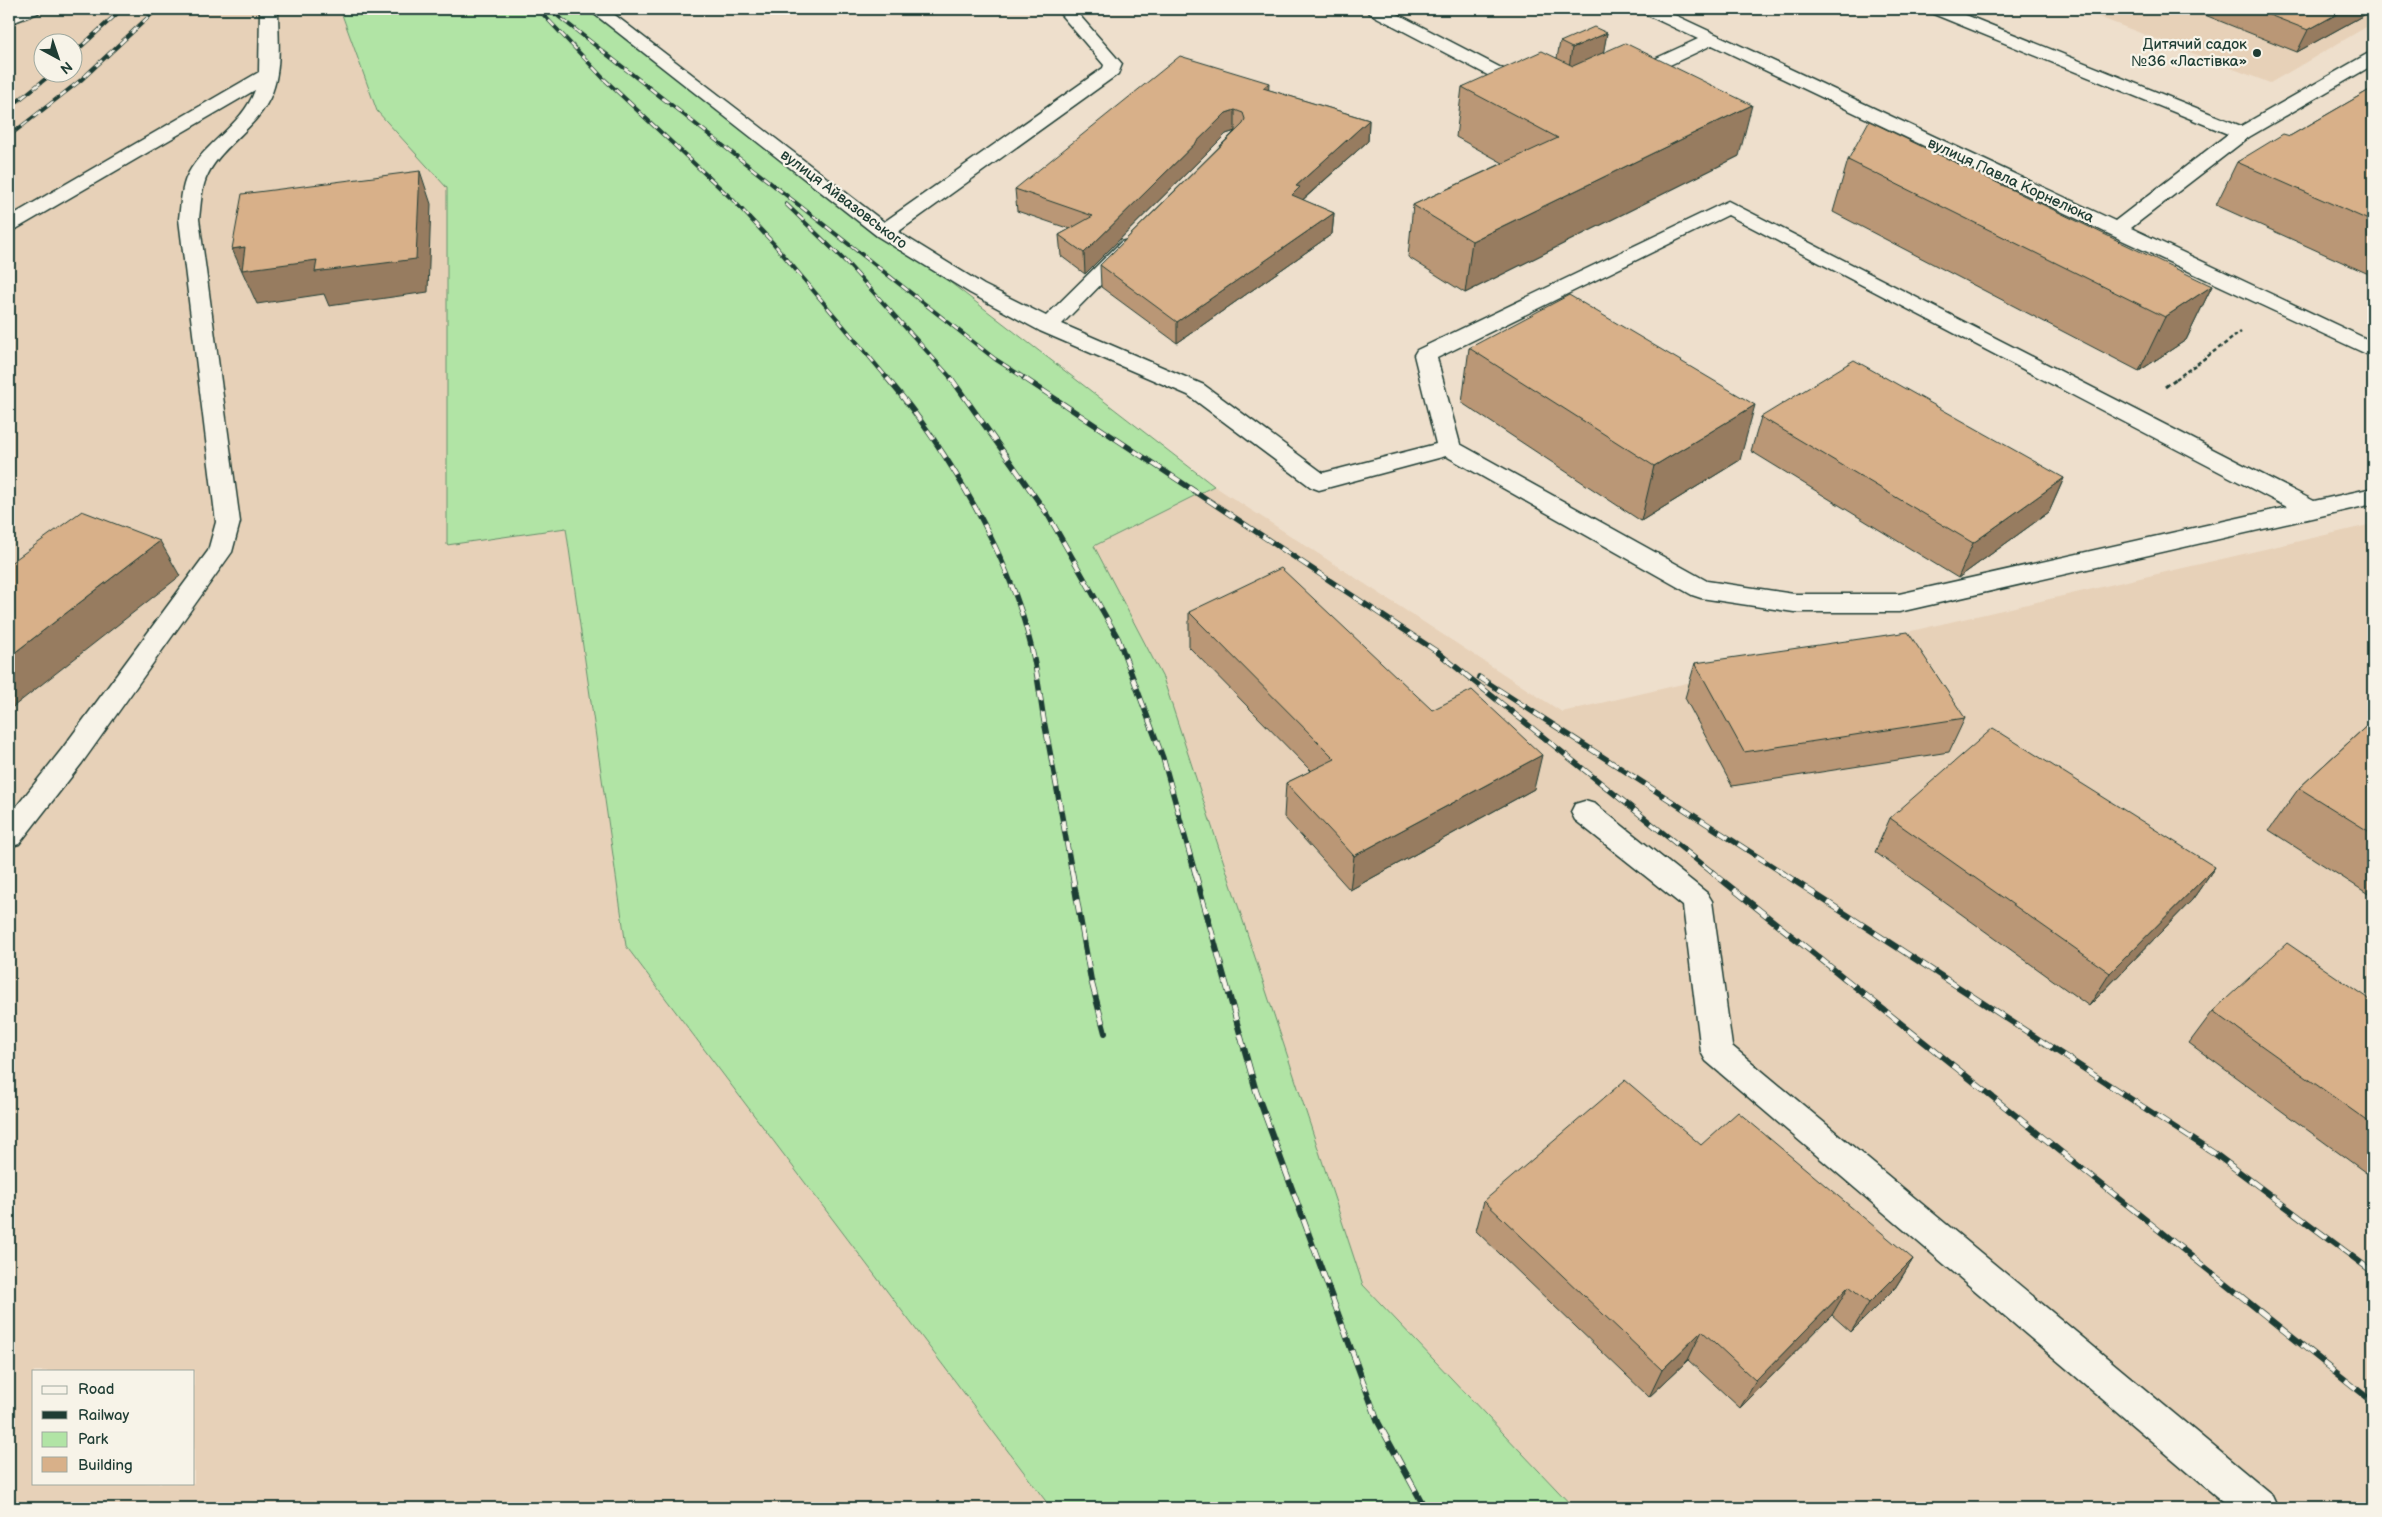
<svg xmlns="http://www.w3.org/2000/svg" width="2382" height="1517" font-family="'Balsamiq Sans',sans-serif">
<rect width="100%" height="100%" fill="#eedfcc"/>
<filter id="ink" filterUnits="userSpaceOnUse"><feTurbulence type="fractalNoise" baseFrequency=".02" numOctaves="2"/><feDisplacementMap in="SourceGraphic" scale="10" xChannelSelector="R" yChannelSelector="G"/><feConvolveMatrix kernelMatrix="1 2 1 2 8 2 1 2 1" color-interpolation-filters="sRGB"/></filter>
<g filter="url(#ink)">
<path fill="#e7d1b8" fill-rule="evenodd" d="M 9,9 L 340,9 L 377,111 L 447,188 L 447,544 L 566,528 L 626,946 L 1051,1508 L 9,1508 ZM 42,42 L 72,42 L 72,72 L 42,72 ZM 34,1371 L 194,1371 L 194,1483 L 34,1483 Z
M 2078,9 L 2373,9 L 2373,23 L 2270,83 Z
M 1214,486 L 1562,712 L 2373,524 L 2373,1508 L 1574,1508 L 1363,1285 L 1163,678 L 1094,546 Z"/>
<path fill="#b1e4a5" stroke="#68906c" d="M 340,9 L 596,9 L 1214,486 L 1094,546 L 1163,678 L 1363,1285 L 1574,1508 L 1051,1508 L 626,946 L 566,528 L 447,545 L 447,188 L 377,111 Z"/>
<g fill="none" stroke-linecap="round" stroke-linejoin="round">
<defs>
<path id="minor" d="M 18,9 L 41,9 L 38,13 L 9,24 L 9,13 Z
M 260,9 L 278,9 C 278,37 282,67 272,93 C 259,127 224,143 208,174 C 201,187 201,204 199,219 L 240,522 L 232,552 L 82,763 L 19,844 L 9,847 L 9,816 L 62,749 L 208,551 L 216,522 L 179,219 C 181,204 181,187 188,174 C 205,142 243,125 255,90 L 16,229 L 9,231 L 9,217 L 259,72 Z
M 588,9 L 607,9 L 884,222 L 1103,68 L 1104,65 L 1056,9 L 1074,9 L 1122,64 L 1118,74 L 898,232 L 984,285 L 1046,316 L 1121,242 L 1128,240 L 1135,242 L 1138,246 L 1135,250 L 1062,324 L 1204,385 L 1323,473 L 1436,444 L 1414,355 L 1417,350 L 1728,201 L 2314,501 L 2373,488 L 2373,504 L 1899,612 L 1794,612 L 1701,598 L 1692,595 L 1446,456 L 1319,490 L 1311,487 L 1188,395 L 1040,331 L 970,293 L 877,236 ZM 1728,215 L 2287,507 L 1899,594 L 1794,594 L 1707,581 L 1460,444 L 1437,358 Z
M 1366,9 L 1388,9 L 1534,85 L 1537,89 L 1534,93 L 1522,93 L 1369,13 Z
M 1640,9 L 1662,9 L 2115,221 L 2228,134 L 1931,13 L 1929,9 L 1951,9 L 2241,126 L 2367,54 L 2373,53 L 2373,65 L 2249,137 L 2131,228 L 2373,342 L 2373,357 L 2109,234 L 1712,45 L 1636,81 L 1624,81 L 1621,77 L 1624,73 L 1698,39 L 1643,13 Z
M 1585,801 L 1595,804 L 1707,893 L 1712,901 L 1732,1046 L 2272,1495 L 2278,1508 L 2230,1508 L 1706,1061 L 1701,1052 L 1683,906 L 1575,820 L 1571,812 L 1575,804 Z"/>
</defs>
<use href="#minor" stroke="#1f3d34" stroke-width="3"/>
<path stroke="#1f3d34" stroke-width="2.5" stroke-dasharray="4 2.5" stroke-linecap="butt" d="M 2176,379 L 2241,332"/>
<path stroke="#1f3d34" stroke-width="3" stroke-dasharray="4.5 4" stroke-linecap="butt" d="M 2165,387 L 2177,378"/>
<use href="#minor" fill="#f7f3e8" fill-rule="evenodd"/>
<defs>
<path id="rail-far2" d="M 538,9 L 604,79 L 733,200 L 774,244 L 888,379
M 549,9 L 995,359 L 1026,379
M 72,55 L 122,9
M 9,108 L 54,72
M 9,136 L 81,80 L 157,9
M 786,204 L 846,262 L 952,379"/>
<path id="rail-far1" d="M 887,378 C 948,450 1009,554 1031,646 C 1037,670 1040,696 1044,721 C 1054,771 1063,822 1072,873
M 951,378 L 1048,515 L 1118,638 L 1163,758 L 1195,873
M 1024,378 L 1436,651 L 1713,873
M 1479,677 L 1783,873"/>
<path id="rail" d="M 1072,872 L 1091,980 L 1105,1033
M 1195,872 L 1256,1091 L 1378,1422 L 1425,1508
M 1712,872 L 2373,1402
M 1781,872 L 2214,1153 L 2373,1272"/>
</defs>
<use href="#rail-far2" stroke="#1f3d34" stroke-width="4"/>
<use href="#rail-far1" stroke="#1f3d34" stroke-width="5.5"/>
<use href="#rail" stroke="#1f3d34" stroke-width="6"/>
<use href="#rail-far2" stroke="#f7f3e8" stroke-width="2.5" stroke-dasharray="8" stroke-linecap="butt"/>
<use href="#rail-far1" stroke="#f7f3e8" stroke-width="4" stroke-dasharray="11" stroke-linecap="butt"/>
<use href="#rail" stroke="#f7f3e8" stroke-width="4.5" stroke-dasharray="14" stroke-linecap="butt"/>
</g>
<path fill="#ba9776" stroke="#1f3d34" d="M 2190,9 L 2367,9 L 2364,15 L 2297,52 Z
M 1607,33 L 1603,52 L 1739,156 L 1465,293 L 1408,257 L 1413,205 L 1503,163 L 1456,137 L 1462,87 L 1557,58 L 1560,42 Z
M 2373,88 L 2373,276 L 2216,205 L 2237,162 L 2290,136 Z
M 1269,90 L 1369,120 L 1368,141 L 1303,200 L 1334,213 L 1332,234 L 1177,343 L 1101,287 L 1100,265 L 1235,131 L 1226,134 L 1085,274 L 1061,256 L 1059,235 L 1070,229 L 1017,211 L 1015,189 Z
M 1848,160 L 2212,286 L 2186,340 L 2139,371 L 1833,212 Z
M 1469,348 L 1740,460 L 1641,521 L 1462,403 Z
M 1761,417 L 2064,478 L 2049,512 L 1958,578 L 1751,451 Z
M 1189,612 L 1432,710 L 1534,789 L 1350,890 L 1284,817 L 1286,783 L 1311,771 L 1189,647 Z
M 1695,663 L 1965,718 L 1949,752 L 1732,786 L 1685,698 Z
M 2373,720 L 2373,897 L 2269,830 L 2299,788 Z
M 1890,818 L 2215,867 L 2192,900 L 2089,1006 L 1875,852 Z
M 2373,1002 L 2373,1178 L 2189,1043 L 2213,1011 Z
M 1701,1145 L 1913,1259 L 1895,1288 L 1851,1332 L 1832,1315 L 1740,1408 L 1688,1360 L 1649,1397 L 1476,1231 L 1484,1201 Z"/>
<path fill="#977b60" stroke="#1f3d34" d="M 2346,9 L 2367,9 L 2364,15 L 2297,52 L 2308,30 Z
M 1607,33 L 1598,83 L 1564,99 L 1572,48 Z
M 1269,83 L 1268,103 L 1263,88 Z
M 1752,105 L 1739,156 L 1465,293 L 1472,241 Z
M 1235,110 L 1235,131 L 1226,134 L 1085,274 L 1084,253 L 1226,113 Z
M 1369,120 L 1368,141 L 1299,203 L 1292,195 L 1296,186 Z
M 420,171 L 431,204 L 428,292 L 329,306 L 324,294 L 257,304 L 232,249 L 245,247 L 317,260 Z
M 1334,213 L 1332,234 L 1177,343 L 1177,322 Z
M 2212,286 L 2186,340 L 2139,371 L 2165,317 Z
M 1755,405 L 1740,460 L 1641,521 L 1654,466 Z
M 2064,478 L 2049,512 L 1958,578 L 1973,543 Z
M 160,541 L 180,576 L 9,710 L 9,657 Z
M 1542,755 L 1534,789 L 1350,890 L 1354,856 Z
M 2215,867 L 2192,900 L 2089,1006 L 2110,973 Z
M 1913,1259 L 1895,1288 L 1851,1332 L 1869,1303 Z
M 1849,1286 L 1832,1315 L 1740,1408 L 1756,1381 Z
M 1702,1331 L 1688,1360 L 1649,1397 L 1662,1370 Z"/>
<path fill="#d8b089" stroke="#1f3d34" d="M 2254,9 L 2346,9 L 2308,30 Z
M 1594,27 L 1607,33 L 1572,48 L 1560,42 Z
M 1625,43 L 1752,105 L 1472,241 L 1413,205 L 1558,138 L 1462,87 L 1542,51 L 1573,66 Z
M 1180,56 L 1269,83 L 1263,88 L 1369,120 L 1296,186 L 1300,187 L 1292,195 L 1334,213 L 1177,322 L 1100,265 L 1243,124 L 1245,119 L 1243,113 L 1235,110 L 1226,113 L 1084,253 L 1059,235 L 1093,216 L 1015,189 Z
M 2373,88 L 2373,222 L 2237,162 L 2283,134 L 2290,136 Z
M 1869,121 L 2212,286 L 2165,317 L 1848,160 Z
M 420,171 L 416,259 L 315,272 L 317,260 L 242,270 L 245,247 L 232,249 L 242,194 Z
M 1569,295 L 1755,405 L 1654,466 L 1469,348 Z
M 1854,360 L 2064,478 L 1973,543 L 1761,417 Z
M 82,511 L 160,541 L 9,657 L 9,564 Z
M 1281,568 L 1432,710 L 1472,690 L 1542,755 L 1354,856 L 1286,783 L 1335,759 L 1189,612 Z
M 1908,632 L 1965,718 L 1744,752 L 1695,663 Z
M 2373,720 L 2373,834 L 2299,788 Z
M 1993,728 L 2215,867 L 2110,973 L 1890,818 Z
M 2287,943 L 2373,1002 L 2373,1125 L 2213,1011 Z
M 1625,1080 L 1701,1145 L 1738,1112 L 1913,1259 L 1869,1303 L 1849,1286 L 1756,1381 L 1702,1331 L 1662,1370 L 1484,1201 Z"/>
</g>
<circle fill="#1f3d34" stroke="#f7f3e8" stroke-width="2" cx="2257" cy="53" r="5"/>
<g text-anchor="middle" stroke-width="4.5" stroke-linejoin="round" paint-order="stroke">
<g font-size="15" fill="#1f3d34" stroke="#f7f3e8" text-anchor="end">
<text x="2247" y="49">Дитячий садок<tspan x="2247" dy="17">№36 «Ластівка»</tspan></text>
</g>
<g font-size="15" fill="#1f3d34" stroke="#f7f3e8">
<text transform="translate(2011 180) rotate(25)" y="5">вулиця Павла Корнелюка</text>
<text transform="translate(844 199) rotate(37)" y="5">вулиця Айвазовського</text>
</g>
</g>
<rect width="2382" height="1517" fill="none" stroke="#f7f3e8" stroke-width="30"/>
<rect x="15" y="15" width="2352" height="1487" fill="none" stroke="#1f3d34" stroke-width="2" filter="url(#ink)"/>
<rect x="32" y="1370" width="162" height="115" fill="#f7f3e8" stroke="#a1aaa0"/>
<rect x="42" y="1386" width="25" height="8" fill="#f7f3e8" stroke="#a1aaa0"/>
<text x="78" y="1394" font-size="15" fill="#1f3d34">Road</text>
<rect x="42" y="1411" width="25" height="8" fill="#1f3d34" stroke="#a1aaa0"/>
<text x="78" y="1420" font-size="15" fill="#1f3d34">Railway</text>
<rect x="42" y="1432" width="25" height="15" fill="#b1e4a5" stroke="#a1aaa0"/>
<text x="78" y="1444" font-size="15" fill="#1f3d34">Park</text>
<rect x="42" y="1457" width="25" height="15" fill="#d8b089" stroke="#a1aaa0"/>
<text x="78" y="1470" font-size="15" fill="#1f3d34">Building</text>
<g transform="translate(58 58) rotate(140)"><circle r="24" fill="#f7f3e8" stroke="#a1aaa0"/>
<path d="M0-4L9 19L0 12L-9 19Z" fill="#1f3d34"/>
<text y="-8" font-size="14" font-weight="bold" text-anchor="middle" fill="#1f3d34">N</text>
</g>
</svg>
